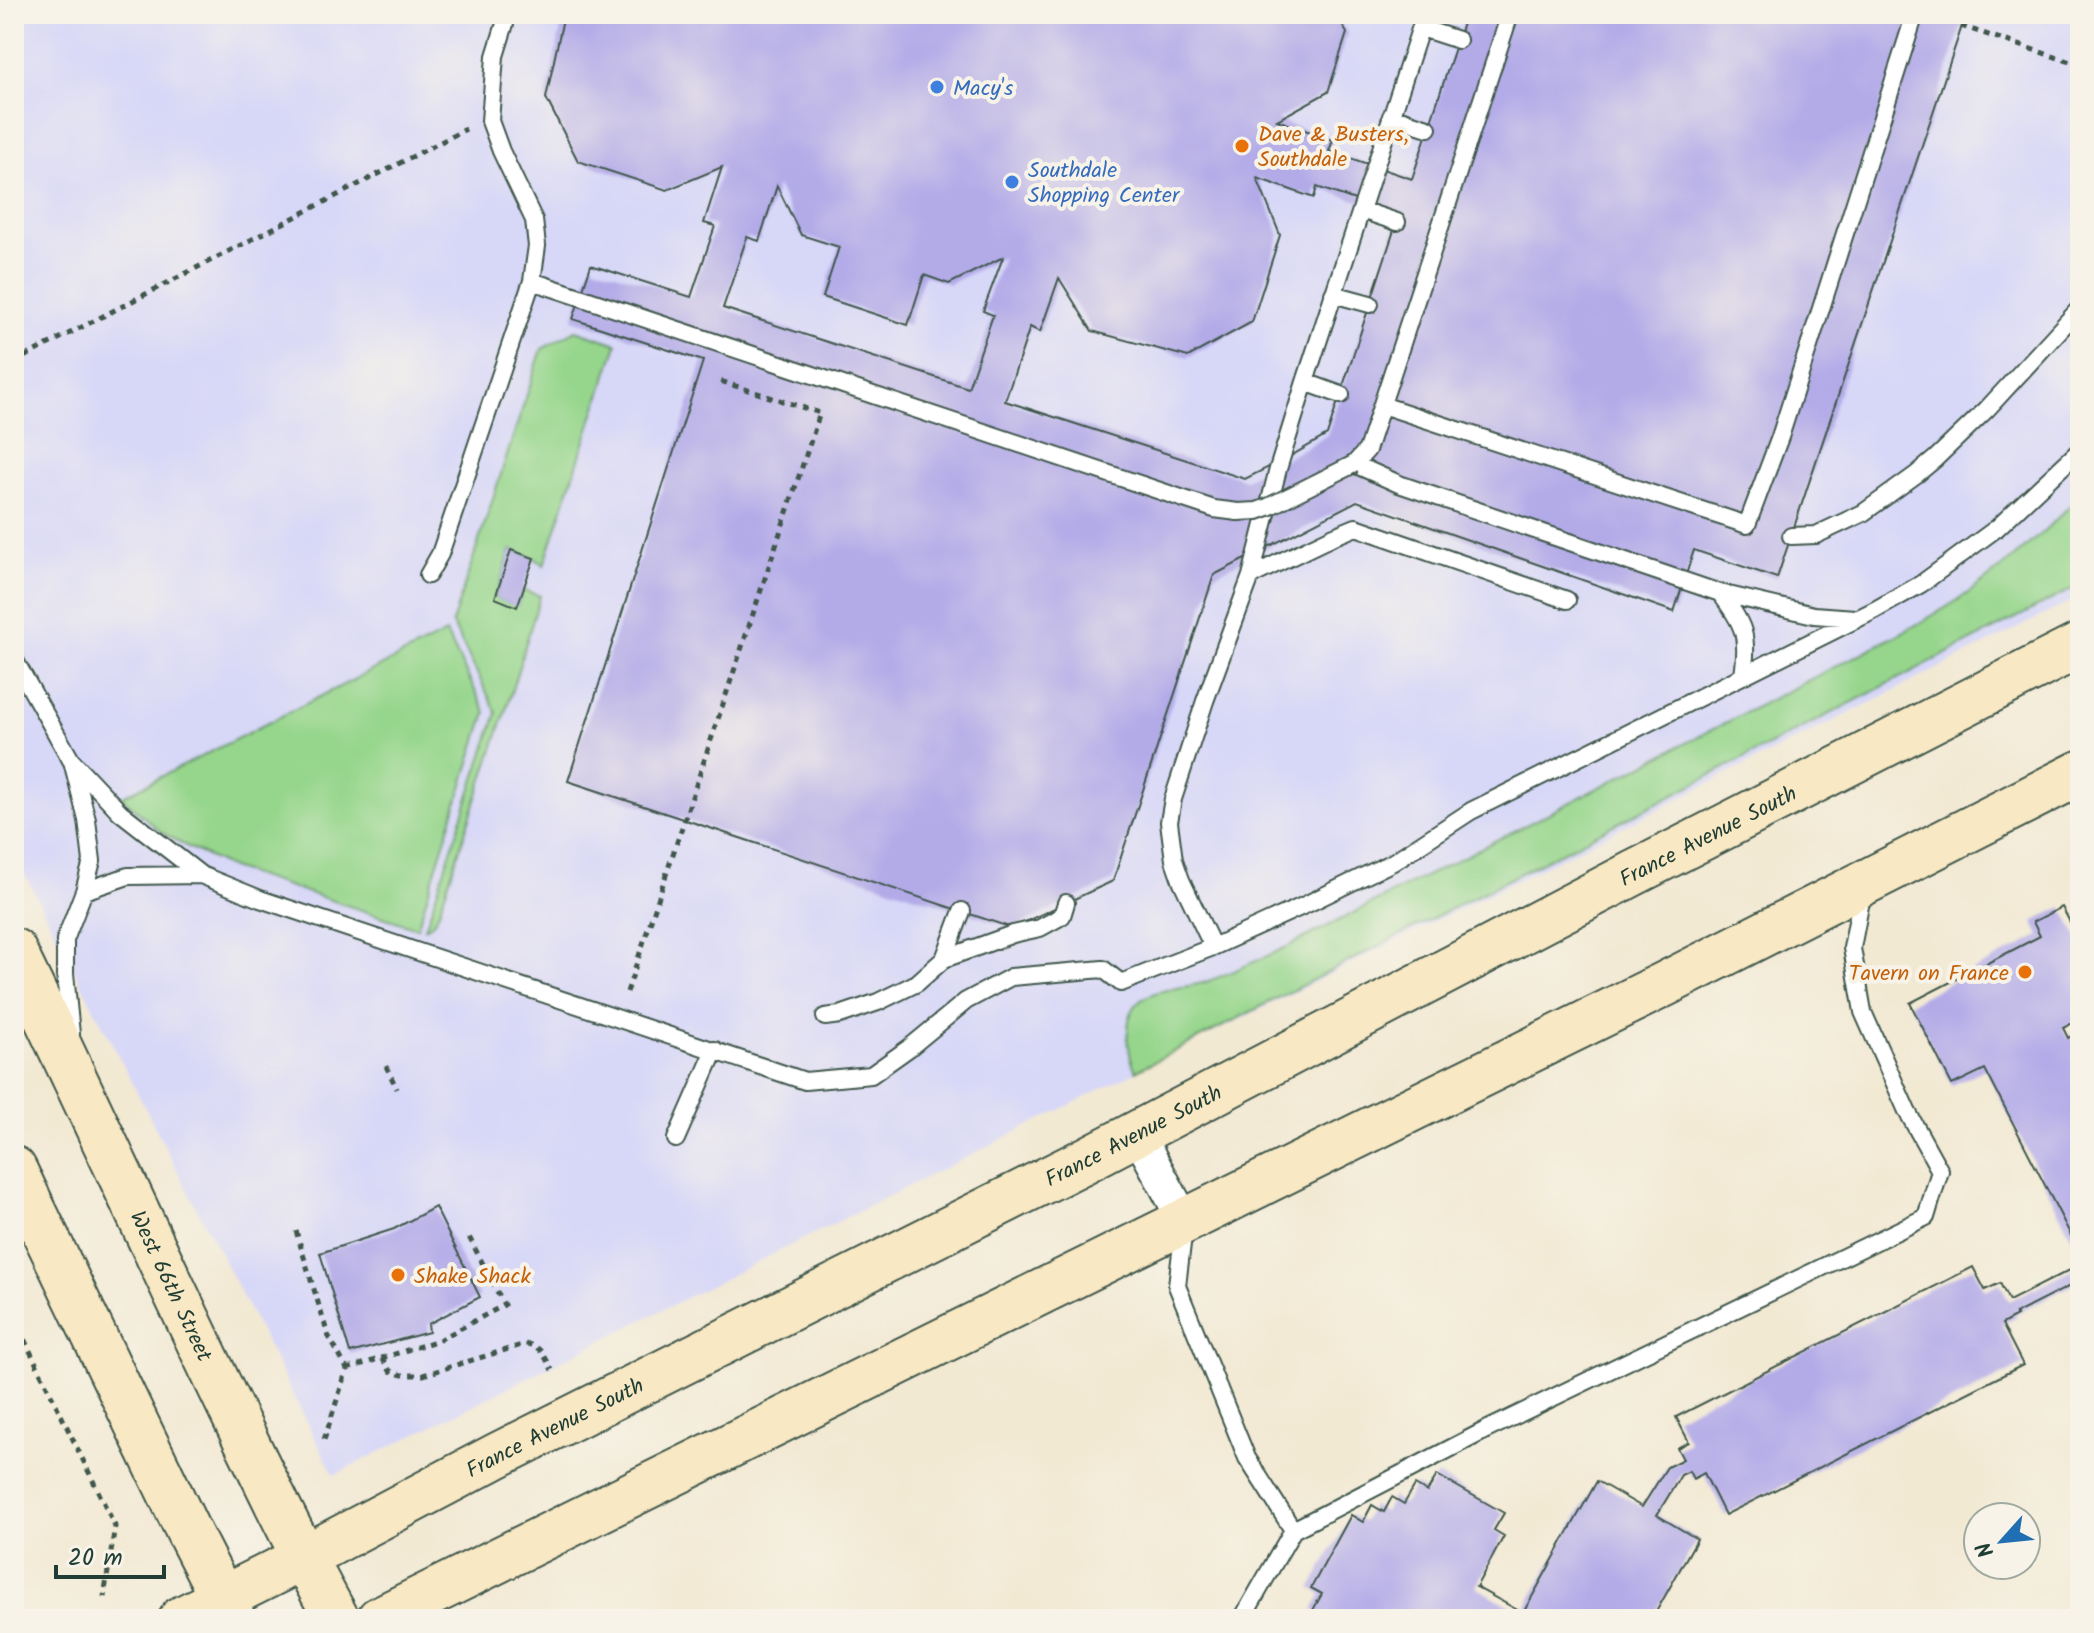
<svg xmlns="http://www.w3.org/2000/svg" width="2094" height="1633" font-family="Kalam,sans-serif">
<rect width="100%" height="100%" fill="#f7f3e8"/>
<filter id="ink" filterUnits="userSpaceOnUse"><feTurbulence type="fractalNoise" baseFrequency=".0125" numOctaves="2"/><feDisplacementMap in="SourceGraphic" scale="16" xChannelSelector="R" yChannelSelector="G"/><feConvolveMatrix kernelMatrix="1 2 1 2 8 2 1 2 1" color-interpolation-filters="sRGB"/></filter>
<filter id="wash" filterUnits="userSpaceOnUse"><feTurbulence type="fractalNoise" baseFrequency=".006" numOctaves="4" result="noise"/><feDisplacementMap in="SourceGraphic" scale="32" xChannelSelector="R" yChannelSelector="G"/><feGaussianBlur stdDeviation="1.8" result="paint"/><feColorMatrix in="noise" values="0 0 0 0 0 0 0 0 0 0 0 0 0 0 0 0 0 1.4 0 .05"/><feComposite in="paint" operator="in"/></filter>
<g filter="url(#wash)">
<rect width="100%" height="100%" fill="#f2e9d3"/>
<path fill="#d7d7f8" d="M 14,14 L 2080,14 L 2080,597 L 334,1475 L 14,853 Z"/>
<path fill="#96d68c" stroke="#5a8a60" stroke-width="2" d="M 576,330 L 617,344 L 544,565 L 534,558 L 511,550 L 495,598 L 517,606 L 523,590 L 540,596 L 506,710 L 438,914 L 432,924 L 425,928 L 497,713 L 452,623 L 542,349 Z
M 2080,496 L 2080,585 L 1136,1071 C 1130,1059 1127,1042 1128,1028 C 1131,985 1174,992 1206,982 C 1233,972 1260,959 1287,947 L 1907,630 C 1925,620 1943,610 1961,598 C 2004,569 2043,533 2080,496 Z
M 446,633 L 486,712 L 417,928 L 231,868 L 184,845 L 160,831 L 121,797 Z"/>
<g id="blocks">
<path fill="#b3abe8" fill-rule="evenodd" d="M 564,14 L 1336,14 L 1347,33 L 1328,92 L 1277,120 L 1333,140 L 1329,151 L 1412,179 L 1466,14 L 1966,14 L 1777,578 L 1694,550 L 1674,612 L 1357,501 L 1214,575 L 1113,881 L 1012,928 L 568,781 L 703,361 L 573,319 L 591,265 L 691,297 L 715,226 L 704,223 L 722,167 L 667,190 L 578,161 L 546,98 ZM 1257,178 L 1314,198 L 1317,187 L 1399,215 L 1327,435 L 1287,458 L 1245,479 L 1005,401 L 1030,327 L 1040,332 L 1059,278 L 1092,331 L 1188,357 L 1252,322 L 1280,235 ZM 777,186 L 801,235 L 839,247 L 823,297 L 908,325 L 924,275 L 949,284 L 1003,257 L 983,311 L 993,315 L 968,388 L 723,308 L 747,237 L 759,241 Z
M 511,550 L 534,558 L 517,607 L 495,598 Z
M 2062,907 L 2080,941 L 2080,1019 L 2063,1028 L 2068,1038 L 2080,1032 L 2080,1253 L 1985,1069 L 1952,1085 L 1910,1003 L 2040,936 L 2033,922 Z
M 435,1207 L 480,1297 L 428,1324 L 429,1332 L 350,1353 L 320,1253 L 394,1229 Z
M 2080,1265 L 2080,1281 L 2015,1314 L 2017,1316 L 2002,1324 L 2023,1365 L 1725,1515 L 1704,1473 L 1693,1479 L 1689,1471 L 1681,1475 L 1657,1515 L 1697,1539 L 1652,1619 L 1323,1619 L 1325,1616 L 1313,1610 L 1322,1594 L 1311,1588 L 1351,1515 L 1363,1522 L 1372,1505 L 1384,1512 L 1392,1497 L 1404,1504 L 1415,1485 L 1427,1492 L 1437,1475 L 1504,1513 L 1494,1530 L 1504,1536 L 1476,1587 L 1523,1613 L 1597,1481 L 1642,1507 L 1667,1467 L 1683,1459 L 1677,1448 L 1689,1442 L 1676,1417 L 1973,1267 L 1985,1290 L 2000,1283 L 2009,1301 Z"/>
</g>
</g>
<g filter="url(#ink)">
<use href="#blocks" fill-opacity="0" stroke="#3f574c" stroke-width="2"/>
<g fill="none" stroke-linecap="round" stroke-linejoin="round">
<defs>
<path id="service" d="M 1510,14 L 1367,450 L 1354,464 L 1399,484 L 1720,593 L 1814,615 L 1855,618
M 1421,28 L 1458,40
M 1391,116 L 1428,128
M 1361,210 L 1397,222
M 532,281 L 1214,509 L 1238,512
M 1333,294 L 1370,304
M 1305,382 L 1341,395
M 1382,405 L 1747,525 L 1780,437 L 1915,14
M 1791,536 L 1816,535 L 1863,513 L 1917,474 L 1935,459 L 1987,409 L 2080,308
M 428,575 L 440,554 L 532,281 L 537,246 L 534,220 L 501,151 L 490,121 L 495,56 L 508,14
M 1251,576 L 1332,537 L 1356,527 L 1567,600
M 1720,593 C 1744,624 1749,636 1743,675
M 14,659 L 71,760 L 120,812 L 201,875 L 260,899 L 805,1081 L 871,1075 L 909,1048 L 966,1001 L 1011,977 L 1103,969 L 1121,983 L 1213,947 L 1307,904 L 1393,862 L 1471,811 L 1875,610 L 1921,584 L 1997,528 L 2080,450
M 84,891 L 128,876 L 201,875
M 1213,947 L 1181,880 L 1174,860 L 1169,822 L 1173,799 L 1205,701 L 1251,576 L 1278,469 L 1305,382 L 1425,14
M 944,959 L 962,911
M 825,1017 L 840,1015 L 878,1002 L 917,983 L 944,959 L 1013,934 L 1040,928 L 1062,916 L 1066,903
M 71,1034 L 65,974 L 65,940 L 84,891 L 92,861 L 87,820 L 73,765
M 676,1139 L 715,1050
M 1184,1227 L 1177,1286 L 1247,1458 L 1293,1530
M 1242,1619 L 1293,1530 L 1486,1430 L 1926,1217 L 1940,1171 L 1907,1111 L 1863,1012 L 1852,948 L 1863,890"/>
<path id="minor" d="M 1137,1133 L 1185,1222"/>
<g id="secondary">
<path id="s1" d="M 14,951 C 89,1106 160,1263 235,1418 C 268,1486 300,1553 337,1619"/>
<path d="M 14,1169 L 189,1533 L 233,1619"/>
<path id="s2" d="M 181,1619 L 303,1558 L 498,1455 L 1084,1161 L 1632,874 L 2080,645"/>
<path d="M 379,1619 L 1665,984 L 2080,773"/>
</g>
</defs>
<use href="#service" stroke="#3f574c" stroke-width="20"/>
<use href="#minor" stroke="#3f574c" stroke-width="36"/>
<use href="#secondary" stroke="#3f574c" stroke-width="48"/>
<path stroke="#3f574c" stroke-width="5" stroke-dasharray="6 6" stroke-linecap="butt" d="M 1961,26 L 2080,65
M 14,362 L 466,129
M 627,992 L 820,413 L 720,381
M 386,1066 L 397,1089
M 296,1231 L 328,1335 L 347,1369 L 323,1443
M 14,1318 L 115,1526 L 104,1597
M 382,1358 L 390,1371 L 402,1375 L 423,1375 L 525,1344 C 541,1345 545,1357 552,1370
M 347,1369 L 439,1340 L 504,1305 L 467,1233"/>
<use href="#service" stroke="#fff" stroke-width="16"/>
<use href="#minor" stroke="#fff" stroke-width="32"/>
<use href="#secondary" stroke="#f8e8c3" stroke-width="44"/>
<defs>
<path id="service-bridge" d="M 1238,512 L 1257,511 L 1268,507 L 1354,464"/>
</defs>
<use href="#service-bridge" stroke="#3f574c" stroke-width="20" stroke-linecap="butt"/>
<use href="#service-bridge" stroke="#fff" stroke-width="16"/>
</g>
</g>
<g fill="#3f7fe0" stroke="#f7f3e8" stroke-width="3">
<circle cx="937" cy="87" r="8"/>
<circle cx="1012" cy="182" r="8"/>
</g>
<g fill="#e8710a" stroke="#f7f3e8" stroke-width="3">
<circle cx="1242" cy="146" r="8"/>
<circle cx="2025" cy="972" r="8"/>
<circle cx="398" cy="1275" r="8"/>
</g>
<g text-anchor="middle" stroke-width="8" stroke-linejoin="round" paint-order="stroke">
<g font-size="22" fill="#366cbe" stroke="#f7f3e8" text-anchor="start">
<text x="953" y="95">Macy's</text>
<text x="1028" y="177">Southdale<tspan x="1028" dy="25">Shopping Center</tspan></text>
</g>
<g font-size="22" fill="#c56008" stroke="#f7f3e8" text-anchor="start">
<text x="1258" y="141">Dave &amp; Busters,<tspan x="1258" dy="25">Southdale</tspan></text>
<text x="2009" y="980" text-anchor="end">Tavern on France</text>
<text x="414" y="1283">Shake Shack</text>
</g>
<g font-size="22" fill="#1f3d34" stroke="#f7f3e8">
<text dy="8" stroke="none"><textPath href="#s2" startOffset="1716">France Avenue South</textPath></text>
<text dy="8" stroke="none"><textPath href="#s2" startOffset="1068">France Avenue South</textPath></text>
<text dy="8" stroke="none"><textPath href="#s1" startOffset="370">West 66th Street</textPath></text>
<text dy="8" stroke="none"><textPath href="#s2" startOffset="420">France Avenue South</textPath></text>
</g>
</g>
<rect width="2094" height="1633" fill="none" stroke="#f7f3e8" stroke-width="48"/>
<g transform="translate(2002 1541) rotate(243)"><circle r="38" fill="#f7f3e8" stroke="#a1aaa0" stroke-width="2"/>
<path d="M0-6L14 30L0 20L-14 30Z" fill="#1f6fb2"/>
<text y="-12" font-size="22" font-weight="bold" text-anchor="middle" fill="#1f3d34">N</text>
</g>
<path d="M56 1565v12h108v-12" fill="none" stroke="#1f3d34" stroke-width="4"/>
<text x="68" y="1565" font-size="24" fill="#1f3d34" stroke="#f7f3e8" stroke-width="6" paint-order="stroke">20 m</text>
</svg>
